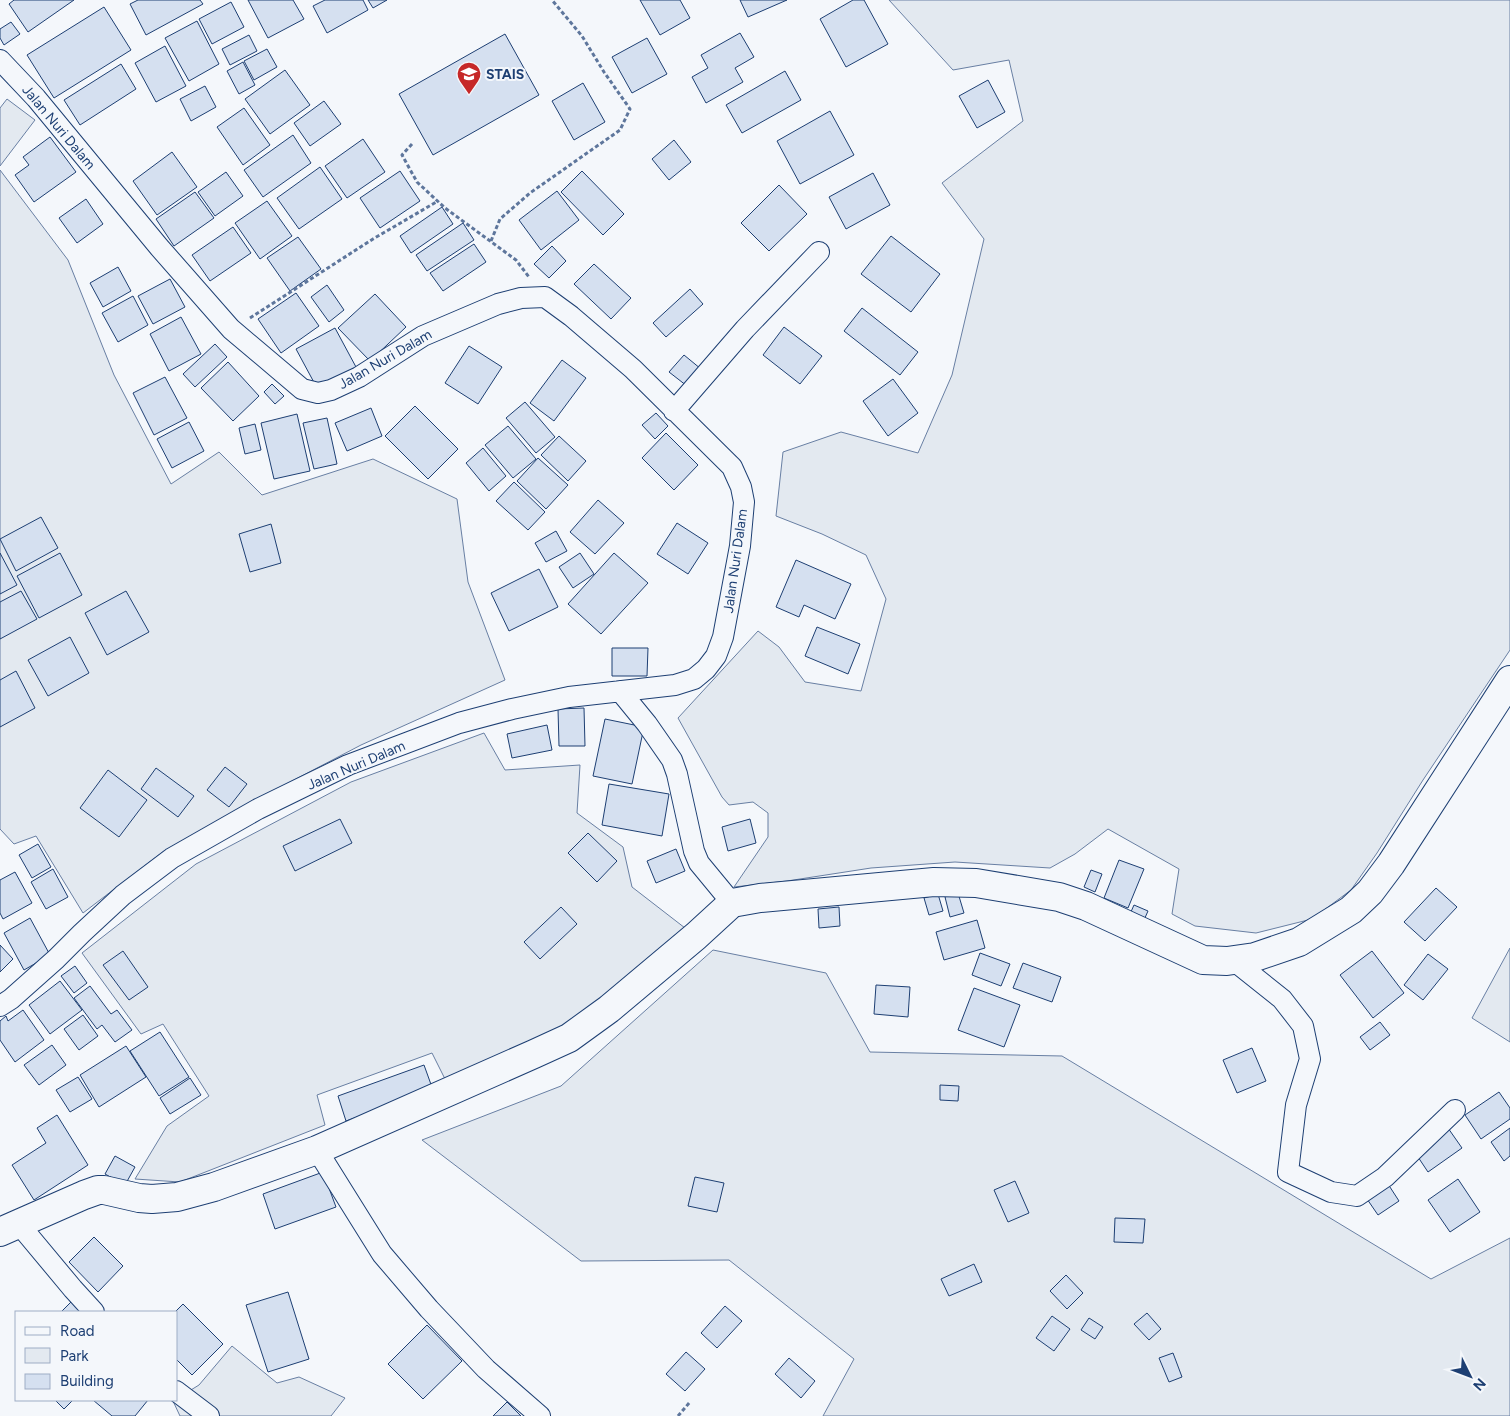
<svg xmlns="http://www.w3.org/2000/svg" width="1510" height="1416" font-family="Figtree,sans-serif">
<rect width="100%" height="100%" fill="#f4f7fb"/>
<path fill="#e3e9f0" stroke="#687fa3" d="M 889,0 L 1510,0 L 1510,650 L 1423,780 L 1377,853 L 1351,890 L 1312,919 L 1256,933 L 1195,926 L 1172,914 L 1179,869 L 1108,829 L 1075,854 L 1050,868 L 955,862 L 871,868 L 787,881 L 734,887 L 768,837 L 768,813 L 753,802 L 729,805 L 722,797 L 678,718 L 758,631 L 779,647 L 805,682 L 861,691 L 886,599 L 866,555 L 822,534 L 776,516 L 783,452 L 841,432 L 918,453 L 952,375 L 984,239 L 942,183 L 1023,121 L 1009,60 L 953,70 Z
M 7,99 L 35,120 L 0,166 L 0,108 Z
M 0,170 L 68,260 L 114,375 L 171,484 L 219,452 L 262,495 L 373,459 L 457,499 L 468,582 L 505,680 L 361,745 L 252,802 L 164,851 L 83,913 L 36,836 L 14,844 L 0,829 Z
M 484,733 L 505,770 L 580,765 L 577,813 L 623,847 L 632,887 L 685,928 L 671,942 L 565,1026 L 446,1081 L 432,1053 L 317,1095 L 325,1125 L 180,1182 L 135,1179 L 167,1126 L 209,1096 L 163,1024 L 141,1034 L 82,953 L 196,864 L 351,782 Z
M 1510,948 L 1510,1042 L 1472,1018 Z
M 713,950 L 826,973 L 870,1052 L 1062,1056 L 1431,1279 L 1510,1238 L 1510,1416 L 823,1416 L 854,1359 L 729,1260 L 581,1261 L 422,1140 L 561,1086 Z
M 232,1346 L 277,1383 L 299,1377 L 345,1398 L 331,1416 L 180,1416 L 173,1401 L 199,1385 Z"/>
<path fill="#d5e0f0" stroke="#1d3f73" d="M 14,0 L 74,0 L 28,32 L 9,4 Z
M 138,0 L 200,0 L 203,4 L 146,35 L 130,4 Z
M 248,0 L 293,0 L 304,19 L 268,38 Z
M 325,0 L 363,0 L 368,10 L 327,33 L 313,6 Z
M 368,0 L 387,0 L 373,8 Z
M 640,0 L 680,0 L 690,18 L 660,35 Z
M 740,0 L 787,0 L 748,17 Z
M 853,0 L 864,0 L 888,44 L 846,67 L 820,19 Z
M 231,2 L 244,27 L 212,44 L 199,19 Z
M 104,7 L 131,50 L 54,98 L 27,55 Z
M 197,21 L 219,64 L 189,81 L 165,38 Z
M 11,22 L 20,34 L 4,45 L 0,38 L 0,29 Z
M 740,33 L 754,57 L 735,68 L 743,82 L 706,103 L 692,77 L 708,68 L 701,55 Z
M 505,34 L 539,95 L 433,155 L 399,94 Z
M 249,35 L 257,51 L 230,65 L 222,49 Z
M 647,38 L 667,74 L 632,93 L 612,57 Z
M 165,46 L 186,86 L 156,102 L 135,63 Z
M 267,49 L 277,67 L 254,80 L 244,61 Z
M 243,62 L 255,85 L 239,94 L 227,71 Z
M 121,64 L 136,89 L 80,125 L 64,100 Z
M 285,70 L 310,105 L 270,134 L 245,99 Z
M 785,71 L 801,100 L 742,133 L 726,105 Z
M 988,80 L 1005,112 L 977,128 L 959,96 Z
M 583,83 L 605,122 L 574,140 L 552,101 Z
M 205,86 L 216,107 L 191,121 L 180,99 Z
M 324,101 L 341,124 L 310,146 L 294,123 Z
M 244,108 L 270,145 L 243,165 L 217,127 Z
M 830,111 L 854,155 L 800,184 L 777,141 Z
M 293,135 L 311,163 L 263,197 L 244,170 Z
M 50,137 L 76,172 L 34,202 L 15,175 L 29,165 L 23,157 Z
M 363,139 L 385,172 L 347,198 L 325,166 Z
M 674,140 L 691,162 L 669,180 L 652,159 Z
M 172,152 L 197,187 L 157,215 L 133,181 Z
M 320,167 L 342,199 L 299,229 L 277,198 Z
M 400,171 L 420,201 L 380,228 L 360,198 Z
M 582,171 L 624,214 L 603,235 L 561,192 Z
M 226,172 L 243,196 L 215,216 L 198,192 Z
M 873,173 L 890,205 L 846,229 L 829,197 Z
M 779,185 L 807,214 L 769,251 L 741,223 Z
M 557,191 L 579,220 L 541,250 L 519,220 Z
M 195,192 L 214,218 L 174,246 L 156,219 Z
M 86,199 L 103,224 L 77,243 L 59,218 Z
M 267,201 L 292,236 L 260,259 L 235,223 Z
M 442,207 L 453,224 L 411,253 L 400,236 Z
M 463,223 L 474,240 L 427,271 L 416,255 Z
M 233,227 L 251,253 L 210,281 L 192,255 Z
M 891,236 L 940,274 L 911,312 L 861,274 Z
M 298,237 L 321,269 L 290,291 L 267,258 Z
M 474,244 L 486,262 L 443,291 L 430,273 Z
M 552,246 L 566,261 L 549,278 L 534,264 Z
M 594,264 L 631,298 L 611,319 L 574,284 Z
M 118,267 L 131,291 L 103,307 L 90,283 Z
M 170,279 L 185,307 L 153,324 L 138,296 Z
M 327,285 L 344,310 L 329,322 L 311,297 Z
M 690,289 L 703,304 L 666,337 L 653,323 Z
M 296,293 L 319,326 L 281,353 L 258,319 Z
M 375,294 L 406,327 L 370,361 L 338,328 Z
M 133,296 L 148,325 L 118,342 L 102,313 Z
M 862,308 L 918,352 L 900,375 L 844,331 Z
M 181,317 L 201,354 L 169,371 L 150,334 Z
M 784,327 L 822,356 L 800,384 L 763,355 Z
M 335,328 L 356,367 L 317,388 L 296,349 Z
M 215,344 L 227,357 L 195,387 L 183,374 Z
M 469,346 L 502,367 L 478,404 L 445,383 Z
M 684,355 L 701,369 L 687,386 L 669,372 Z
M 562,360 L 586,378 L 554,421 L 530,403 Z
M 228,362 L 259,396 L 233,421 L 201,388 Z
M 165,377 L 187,418 L 154,435 L 133,393 Z
M 893,379 L 918,413 L 888,436 L 863,401 Z
M 272,384 L 284,396 L 275,404 L 264,392 Z
M 525,402 L 555,437 L 536,453 L 506,418 Z
M 415,406 L 458,449 L 428,479 L 385,436 Z
M 371,408 L 382,436 L 347,451 L 335,423 Z
M 656,413 L 668,426 L 655,439 L 642,425 Z
M 297,414 L 310,471 L 274,479 L 261,423 Z
M 327,418 L 337,464 L 314,469 L 303,423 Z
M 189,422 L 204,451 L 172,468 L 157,439 Z
M 255,424 L 261,450 L 245,454 L 239,428 Z
M 508,426 L 536,459 L 513,478 L 485,445 Z
M 666,433 L 698,465 L 674,490 L 642,458 Z
M 559,436 L 586,461 L 568,481 L 541,455 Z
M 483,448 L 506,476 L 489,491 L 466,463 Z
M 538,458 L 568,485 L 546,509 L 517,481 Z
M 514,482 L 545,512 L 528,530 L 496,501 Z
M 598,500 L 624,523 L 595,554 L 570,532 Z
M 41,517 L 58,548 L 16,571 L 0,539 Z
M 677,523 L 708,543 L 688,574 L 657,554 Z
M 271,524 L 281,563 L 250,572 L 239,534 Z
M 556,531 L 567,551 L 546,562 L 535,543 Z
M 0,553 L 17,585 L 0,594 Z
M 60,553 L 82,595 L 39,618 L 17,576 Z
M 580,553 L 594,574 L 573,588 L 559,567 Z
M 614,553 L 648,583 L 601,634 L 568,604 Z
M 796,560 L 851,584 L 835,619 L 804,605 L 799,617 L 776,607 Z
M 539,569 L 558,607 L 509,631 L 491,593 Z
M 21,591 L 37,619 L 0,639 L 0,602 Z
M 126,591 L 149,632 L 107,655 L 85,613 Z
M 817,627 L 860,644 L 848,674 L 805,656 Z
M 70,637 L 89,673 L 48,696 L 28,660 Z
M 612,648 L 648,648 L 647,676 L 612,676 Z
M 16,671 L 35,708 L 0,727 L 0,680 Z
M 584,708 L 585,746 L 559,746 L 558,709 Z
M 605,719 L 644,727 L 632,784 L 593,776 Z
M 547,725 L 552,750 L 512,758 L 507,734 Z
M 225,767 L 247,784 L 229,807 L 207,790 Z
M 156,768 L 194,796 L 178,817 L 141,789 Z
M 108,770 L 147,800 L 119,837 L 80,808 Z
M 609,784 L 669,794 L 662,836 L 602,825 Z
M 340,819 L 352,843 L 295,871 L 283,846 Z
M 750,819 L 756,843 L 728,851 L 722,827 Z
M 588,833 L 617,861 L 597,882 L 568,853 Z
M 38,844 L 51,867 L 32,878 L 19,855 Z
M 676,849 L 685,871 L 656,883 L 647,861 Z
M 1119,860 L 1144,869 L 1128,908 L 1104,898 Z
M 53,869 L 68,897 L 46,909 L 31,882 Z
M 1091,870 L 1102,874 L 1095,892 L 1084,887 Z
M 15,872 L 32,903 L 3,919 L 0,913 L 0,880 Z
M 1436,888 L 1457,907 L 1425,941 L 1404,922 Z
M 958,893 L 964,913 L 950,917 L 945,897 Z
M 938,894 L 943,911 L 929,915 L 924,898 Z
M 1134,905 L 1148,911 L 1144,920 L 1130,914 Z
M 561,907 L 577,924 L 540,959 L 524,942 Z
M 839,907 L 840,926 L 819,928 L 818,909 Z
M 30,918 L 50,955 L 24,970 L 4,933 Z
M 977,920 L 985,948 L 944,960 L 936,932 Z
M 0,945 L 13,959 L 0,972 Z
M 123,951 L 148,987 L 129,1000 L 103,965 Z
M 1372,951 L 1404,993 L 1373,1018 L 1340,975 Z
M 980,953 L 1010,964 L 1001,986 L 972,975 Z
M 1428,954 L 1448,969 L 1423,1000 L 1404,985 Z
M 1023,963 L 1061,977 L 1052,1002 L 1013,988 Z
M 75,966 L 87,983 L 74,993 L 61,976 Z
M 60,981 L 82,1010 L 50,1034 L 29,1005 Z
M 876,985 L 910,987 L 908,1017 L 874,1014 Z
M 90,986 L 111,1014 L 117,1010 L 132,1030 L 115,1042 L 102,1025 L 97,1029 L 74,998 Z
M 974,988 L 1020,1005 L 1004,1047 L 958,1030 Z
M 23,1010 L 44,1040 L 15,1062 L 0,1040 L 0,1021 L 6,1016 L 8,1021 Z
M 83,1015 L 98,1036 L 79,1050 L 64,1029 Z
M 1380,1022 L 1390,1035 L 1370,1050 L 1360,1037 Z
M 160,1032 L 189,1077 L 159,1096 L 130,1051 Z
M 52,1045 L 66,1065 L 39,1085 L 24,1065 Z
M 126,1046 L 146,1077 L 99,1107 L 80,1075 Z
M 1252,1048 L 1266,1081 L 1237,1093 L 1223,1060 Z
M 424,1065 L 433,1090 L 346,1121 L 338,1096 Z
M 78,1077 L 92,1099 L 70,1112 L 56,1090 Z
M 190,1078 L 201,1095 L 170,1114 L 160,1098 Z
M 940,1085 L 959,1086 L 958,1101 L 940,1100 Z
M 1499,1092 L 1510,1108 L 1510,1119 L 1481,1139 L 1465,1115 Z
M 57,1115 L 88,1165 L 34,1200 L 12,1165 L 46,1143 L 37,1128 Z
M 1448,1128 L 1462,1148 L 1428,1172 L 1414,1151 Z
M 1510,1128 L 1510,1156 L 1504,1161 L 1491,1142 Z
M 115,1156 L 135,1167 L 125,1185 L 105,1174 Z
M 323,1172 L 336,1207 L 275,1229 L 263,1194 Z
M 695,1177 L 724,1183 L 717,1212 L 688,1206 Z
M 1458,1179 L 1480,1212 L 1450,1232 L 1428,1200 Z
M 1015,1181 L 1029,1213 L 1008,1222 L 994,1190 Z
M 1388,1184 L 1399,1201 L 1378,1215 L 1367,1199 Z
M 1115,1218 L 1145,1219 L 1143,1243 L 1114,1242 Z
M 94,1237 L 123,1266 L 98,1292 L 69,1262 Z
M 974,1264 L 982,1282 L 949,1296 L 941,1279 Z
M 1066,1275 L 1083,1293 L 1067,1309 L 1050,1291 Z
M 288,1292 L 309,1359 L 268,1372 L 246,1305 Z
M 75,1298 L 89,1312 L 61,1312 Z
M 183,1304 L 223,1344 L 192,1375 L 176,1359 L 176,1312 L 175,1312 Z
M 725,1306 L 742,1321 L 717,1348 L 701,1333 Z
M 1147,1313 L 1161,1329 L 1149,1340 L 1134,1324 Z
M 1052,1316 L 1070,1329 L 1054,1351 L 1036,1338 Z
M 1089,1318 L 1103,1327 L 1095,1339 L 1081,1330 Z
M 427,1325 L 462,1361 L 423,1399 L 388,1364 Z
M 686,1352 L 705,1369 L 685,1391 L 666,1374 Z
M 1173,1353 L 1182,1377 L 1169,1382 L 1159,1358 Z
M 789,1358 L 815,1381 L 801,1398 L 775,1374 Z
M 55,1400 L 73,1400 L 64,1409 Z
M 93,1400 L 148,1400 L 135,1416 L 112,1416 Z
M 507,1402 L 521,1416 L 493,1416 Z"/>
<g fill="none" stroke-linecap="round" stroke-linejoin="round">
<defs>
<path id="street" d="M 0,60 L 36,98 L 159,247 L 231,329 L 302,389 L 318,393 L 331,390 L 359,377 L 423,336 L 498,304 L 521,298 L 545,297 L 571,316 L 633,369 L 732,467 L 741,487 L 744,502 L 740,546 L 723,637 L 716,656 L 706,669 L 694,679 L 675,685 L 569,697 L 512,709 L 459,723 L 348,765 L 258,809 L 172,858 L 123,895 L 82,933 L 56,959 L 11,999 L 0,1006
M 674,411 L 745,329 L 819,252
M 620,691 L 647,724 L 672,760 L 677,774 L 694,851 L 699,863 L 732,903
M 1233,960 L 1282,999 L 1303,1026 L 1310,1059 L 1296,1105 L 1288,1172 L 1331,1192 L 1357,1196 L 1385,1177 L 1455,1110
M 317,1150 L 382,1254 L 429,1309 L 486,1369 L 540,1416
M 18,1223 L 73,1289 L 94,1312
M 176,1391 L 209,1416"/>
<path id="secondary" d="M 0,1232 L 84,1195 L 98,1190 L 104,1190 L 139,1198 L 152,1199 L 177,1197 L 214,1187 L 317,1150 L 534,1054 L 569,1038 L 609,1009 L 696,936 L 732,903 L 760,898 L 934,882 L 976,883 L 1059,897 L 1086,906 L 1203,960 L 1227,961 L 1255,957 L 1299,942 L 1351,910 L 1370,892 L 1391,864 L 1510,680"/>
</defs>
<use href="#street" stroke="#1d3f73" stroke-width="22"/>
<use href="#secondary" stroke="#1d3f73" stroke-width="30"/>
<path stroke="#5e769c" stroke-width="3" stroke-dasharray="4 2.5" stroke-linecap="butt" d="M 412,144 L 402,155 L 417,182 L 445,208 L 516,260 L 529,277
M 491,241 L 500,219 L 530,193 L 620,130 L 630,109 L 604,72 L 582,36 L 552,0
M 250,318 L 373,239 L 438,201
M 678,1416 L 690,1402"/>
<use href="#street" stroke="#f4f7fb" stroke-width="20"/>
<use href="#secondary" stroke="#f4f7fb" stroke-width="28"/>
</g>
<defs>
<symbol id="university-pin" viewBox="-11 -11 22 30"><path d="M0 17L-7.5 6A9.5 9.5 0 1 1 7.5 6Z" fill="#c62828" stroke="#f4f7fb"/><path d="M0-5L7-2L0 1L-7-2ZM-4 1L0 2.5L4 1V4Q0 6-4 4Z" fill="#fff"/></symbol>
</defs>
<g fill-rule="evenodd">
<use href="#university-pin" x="455" y="60" width="28" height="38"/>
</g>
<g text-anchor="middle" stroke-width="4" stroke-linejoin="round" paint-order="stroke">
<g font-size="14" font-weight="bold" fill="#1d3f73" stroke="#f4f7fb" text-anchor="start">
<text x="486" y="79">STAIS</text>
</g>
<g font-size="14" fill="#1d3f73" stroke="#f4f7fb">
<text transform="translate(59 127) rotate(50)" y="5">Jalan Nuri Dalam</text>
<text transform="translate(385 359) rotate(-30)" y="5">Jalan Nuri Dalam</text>
<text transform="translate(735 561) rotate(-82)" y="5">Jalan Nuri Dalam</text>
<text transform="translate(356 765) rotate(-23)" y="5">Jalan Nuri Dalam</text>
</g>
</g>
<rect x="15" y="1311" width="162" height="90" fill="#f4f7fb" stroke="#9eadc5"/>
<rect x="25" y="1327" width="25" height="8" fill="#f4f7fb" stroke="#9eadc5"/>
<text x="60" y="1336" font-size="15" fill="#1d3f73">Road</text>
<rect x="25" y="1348" width="25" height="15" fill="#e3e9f0" stroke="#9eadc5"/>
<text x="60" y="1361" font-size="15" fill="#1d3f73">Park</text>
<rect x="25" y="1374" width="25" height="15" fill="#d5e0f0" stroke="#9eadc5"/>
<text x="60" y="1386" font-size="15" fill="#1d3f73">Building</text>
<g transform="translate(1470 1376) rotate(132)" stroke="#f4f7fb" stroke-width="4" paint-order="stroke">
<path d="M0-4L9 19L0 12L-9 19Z" fill="#1d3f73"/>
<text y="-8" font-size="14" font-weight="bold" text-anchor="middle" fill="#1d3f73">N</text>
</g>
</svg>
